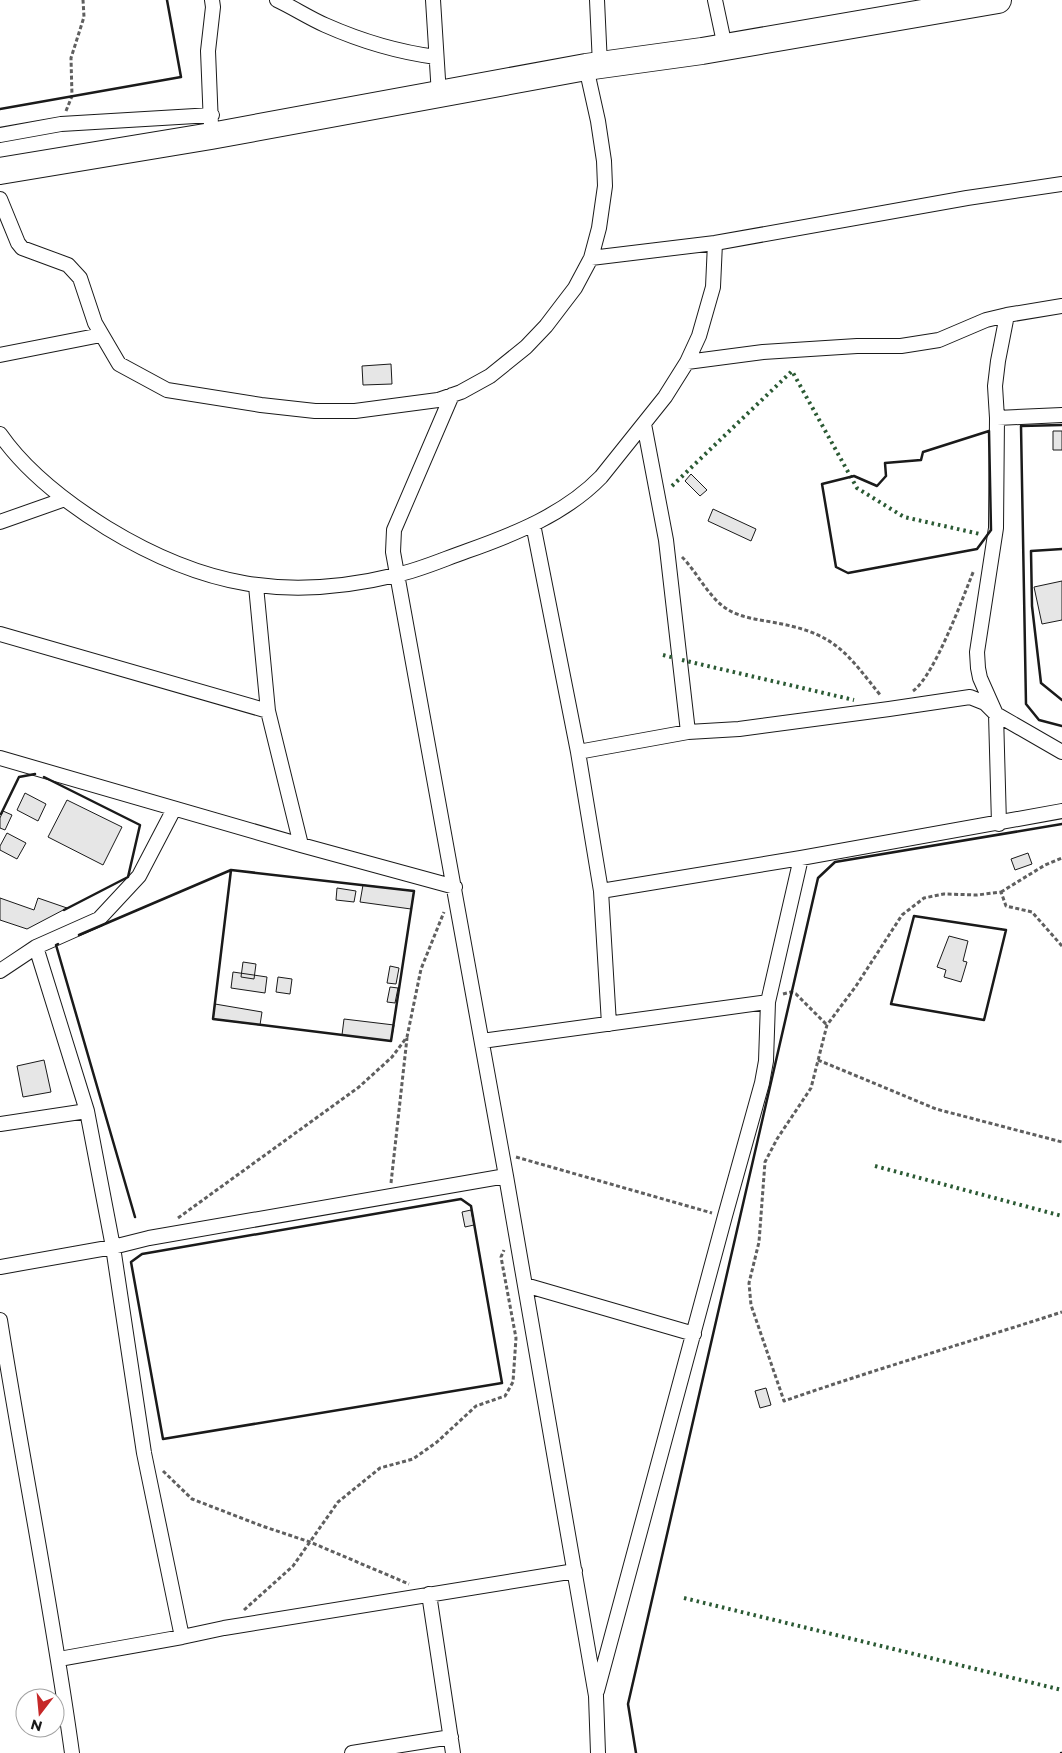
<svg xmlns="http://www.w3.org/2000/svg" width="1062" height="1753" font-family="Montserrat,sans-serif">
<rect width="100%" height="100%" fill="#fff"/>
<path fill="#e6e6e6" stroke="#1a1a1a" d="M 391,364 L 392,384 L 363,385 L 362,366 Z
M 1053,431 L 1062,431 L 1062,450 L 1053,450 Z
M 691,474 L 707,490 L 700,496 L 685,481 Z
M 713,509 L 756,529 L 751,541 L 708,521 Z
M 1062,581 L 1062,620 L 1042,624 L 1034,587 Z
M 25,793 L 46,804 L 38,821 L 17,810 Z
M 67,800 L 122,827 L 103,865 L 48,837 Z
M 3,811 L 12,815 L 5,830 L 0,828 L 0,818 Z
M 7,833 L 26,843 L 17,859 L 0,850 L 0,846 Z
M 1028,853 L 1032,864 L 1015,870 L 1011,859 Z
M 363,885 L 414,891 L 411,909 L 360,902 Z
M 337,888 L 356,891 L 354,902 L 336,900 Z
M 0,898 L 34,910 L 38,898 L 67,908 L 27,929 L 0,920 Z
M 949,936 L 968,941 L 963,961 L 967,962 L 961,982 L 944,977 L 946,970 L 937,967 Z
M 243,962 L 256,964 L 254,979 L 241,977 Z
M 390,966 L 399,968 L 396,984 L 387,983 Z
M 233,972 L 267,977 L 265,993 L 231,988 Z
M 278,977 L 292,979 L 290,994 L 276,992 Z
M 390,987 L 398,988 L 395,1003 L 387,1002 Z
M 215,1004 L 262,1012 L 260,1025 L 213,1019 Z
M 344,1019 L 394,1025 L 391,1041 L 342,1035 Z
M 44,1060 L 51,1092 L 23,1097 L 17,1066 Z
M 471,1210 L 474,1225 L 465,1227 L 462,1212 Z
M 766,1388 L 771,1405 L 760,1408 L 755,1391 Z"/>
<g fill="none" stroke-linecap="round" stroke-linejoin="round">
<defs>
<path id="street" d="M 277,0 C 294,8 309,18 325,25 C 361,41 398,52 436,57
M 433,0 L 439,95
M 597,0 L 600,65
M 715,0 L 725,47
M 211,125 L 208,51 L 213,7 L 212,0
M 0,135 L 61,124 L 212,115
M 0,199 L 18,243 L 22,248 L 68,265 L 80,278 L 95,323 L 119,364 L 167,390 L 261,405 L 315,411 L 355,411 L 438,400 L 461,392 L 490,376 L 526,347 L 546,326 L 562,305 L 575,288 L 591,258 L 599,228 L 605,186 L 604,161 L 598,121 L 586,67
M 591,258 L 715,243 L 967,198 L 1062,184
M 0,355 L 101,335
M 687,362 L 763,352 L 857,346 L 901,346 L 939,340 L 986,320 L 1007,315 L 1062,306
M 452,395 L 394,530 L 393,552 L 506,1176 L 596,1696 L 598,1753
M 997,418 L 1062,415
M 644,424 L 666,540 L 688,732
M 0,434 C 27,473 67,503 107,528 C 202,586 286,602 396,575 C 420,570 444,559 467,551 C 515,534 565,514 601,477 L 665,397 L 687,362 L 699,336 L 713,287 L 715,243
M 0,522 L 65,499
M 533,524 L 578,752 L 601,891 L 609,1024
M 256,586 L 268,711 L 301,845
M 0,634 L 268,711
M 578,752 L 688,732 L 739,729 L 889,709 L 970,697 L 985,703 L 996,714 L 1062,752
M 0,758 L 301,845 L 455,887
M 999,824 L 996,714 L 980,678 L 978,668 L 977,652 L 996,528 L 997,418 L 995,386 L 998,361 L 1007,315
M 601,891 L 801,858 L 1062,811
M 36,947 L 87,1111 L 113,1247 L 144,1453 L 182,1637
M 0,971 L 36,947 L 99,919 L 139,876 L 174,809
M 482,1041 L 768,1002
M 0,1124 L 87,1111
M 0,1267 L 113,1247 L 149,1238 L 506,1176
M 525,1285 L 694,1334
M 0,1320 C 23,1465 52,1608 72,1753
M 429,1594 L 453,1753
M 59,1659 L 182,1637 L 224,1628 L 575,1571
M 597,1691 L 725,1216 L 762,1083 L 766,1061 L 768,1002 L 801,858
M 352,1753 L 451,1737"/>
<path id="highway" d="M 0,171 L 211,136 L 586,67 L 702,51 L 998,0"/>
</defs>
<use href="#street" stroke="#1a1a1a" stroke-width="16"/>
<use href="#highway" stroke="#1a1a1a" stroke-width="28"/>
<path stroke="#5f5f5f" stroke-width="3" stroke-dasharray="4 2.5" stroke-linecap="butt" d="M 66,111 L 72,96 L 71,58 L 84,17 L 83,0
M 682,557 C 697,572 709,598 727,609 C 742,619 764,620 782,624 C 837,635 848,655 881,696
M 913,691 C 935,675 963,597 974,570
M 1001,892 L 1045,865 L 1062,858
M 1062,946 L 1032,912 L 1006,906 L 1001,892 L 977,895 L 944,894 L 924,898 L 902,915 L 856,986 L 827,1025 L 811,1088 L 777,1139 L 765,1162 L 759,1242 L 749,1283 L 751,1305 L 784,1401 C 876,1369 969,1342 1062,1312
M 783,994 L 791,992 L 796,994 L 827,1025
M 818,1060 L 936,1109 L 1062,1142
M 516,1157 L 712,1213
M 391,1183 L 407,1038
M 178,1218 L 359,1087 L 392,1057 L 407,1037 L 421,969 L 444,912
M 163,1471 L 192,1499 L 262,1526 L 310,1542 L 409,1584
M 244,1610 L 293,1566 L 338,1502 L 380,1468 L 413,1459 L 437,1442 L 476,1406 L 505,1396 L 513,1382 L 516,1338 L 501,1257 L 504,1250"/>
<use href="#street" stroke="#fff" stroke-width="14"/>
<use href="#highway" stroke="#fff" stroke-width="26"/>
<path stroke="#2b5a34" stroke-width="4" stroke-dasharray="2.5 4" stroke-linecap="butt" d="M 672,486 L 792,371 L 857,488 L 904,517 L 980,534
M 663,655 L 675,658
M 682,660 L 854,700
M 875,1166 L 1062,1216
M 684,1598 L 1062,1690"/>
<path stroke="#1a1a1a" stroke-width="2.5" d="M 0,109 L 181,77 L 167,0
M 1062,425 L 1021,426 L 1026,704 L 1039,720 L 1062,726
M 989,431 L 991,530 L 977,549 L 848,573 L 836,567 L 822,484 L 854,476 L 877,486 L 886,476 L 885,463 L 921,460 L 923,452 Z
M 1062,549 L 1031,551 L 1032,606 L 1041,683 L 1062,700
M 44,777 L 140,825 L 128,877 L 64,910
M 1,814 L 19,777 L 35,774
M 231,870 L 414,891 L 391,1041 L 213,1019 Z
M 914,916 L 1006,930 L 984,1020 L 891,1004 Z
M 79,935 L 231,870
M 58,944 L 56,945 L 135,1217
M 461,1199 L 471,1206 L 502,1383 L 163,1439 L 131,1262 L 142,1254 Z
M 636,1753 L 628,1704 L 818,878 L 835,862 L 1062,824
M 1061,1753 L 1062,1753"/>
</g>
<g transform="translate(40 1713) rotate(196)"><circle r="24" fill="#ffffff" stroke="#a3a3a3"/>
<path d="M0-4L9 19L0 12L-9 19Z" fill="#c62828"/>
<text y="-8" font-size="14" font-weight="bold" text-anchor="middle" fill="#1a1a1a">N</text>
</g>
</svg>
